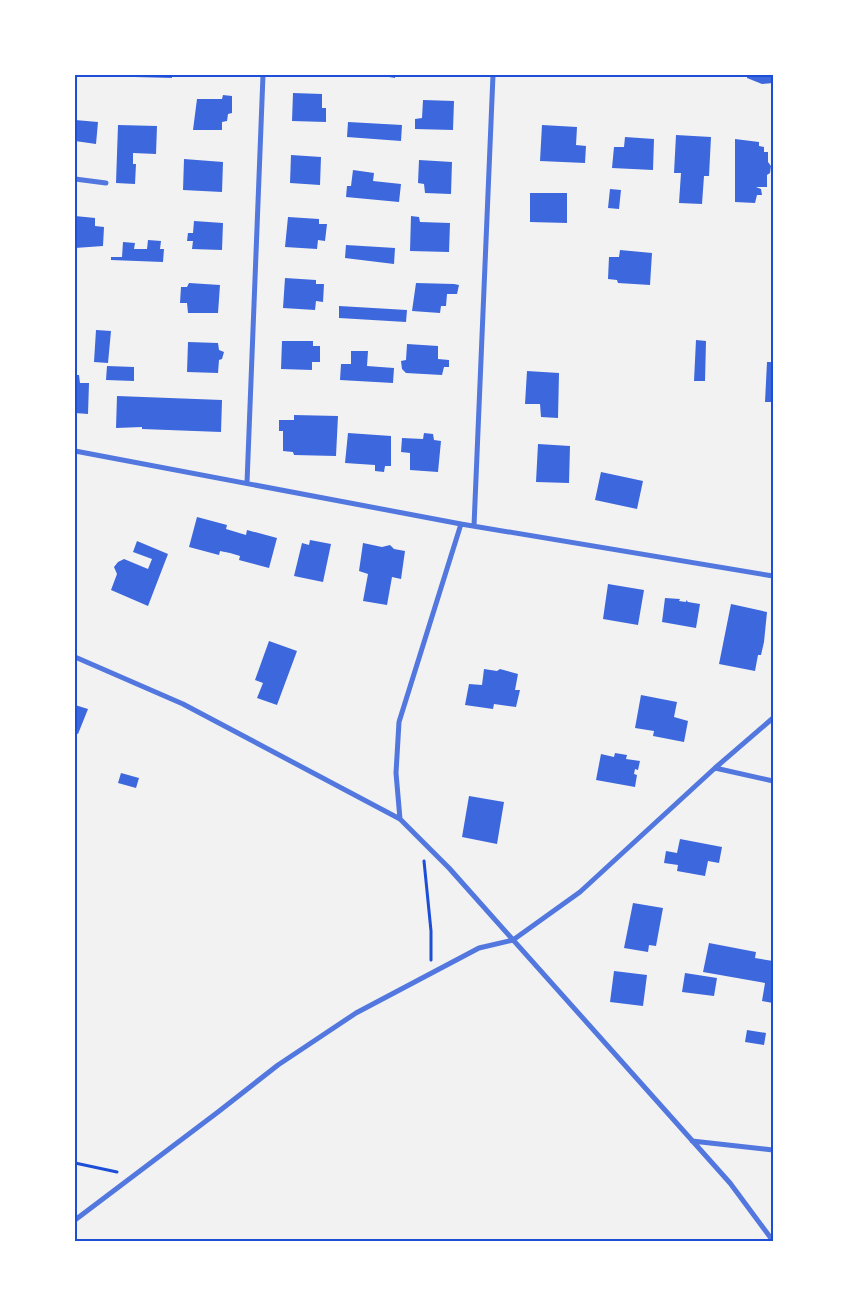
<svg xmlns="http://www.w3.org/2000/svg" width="848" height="1316" font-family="'Space Grotesk',sans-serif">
<rect width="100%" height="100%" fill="#f2f2f2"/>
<path fill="#3d67dc" d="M 134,75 L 172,75 L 172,78 L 134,77 Z
M 377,75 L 395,75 L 395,78 Z
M 747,75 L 773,75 L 773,83 L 762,84 L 747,78 Z
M 293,93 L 322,94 L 322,108 L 326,108 L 326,122 L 292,121 Z
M 223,95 L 232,96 L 232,113 L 228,114 L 227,121 L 222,122 L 222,130 L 193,130 L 197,99 L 222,99 Z
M 423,100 L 454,101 L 453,130 L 415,129 L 415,119 L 422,118 Z
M 75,120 L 98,122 L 96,144 L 75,141 Z
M 348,122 L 402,125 L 401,141 L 347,137 Z
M 118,125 L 157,126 L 156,154 L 133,153 L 133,164 L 136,164 L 135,184 L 116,183 Z
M 542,125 L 577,127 L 576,145 L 586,146 L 585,163 L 540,161 Z
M 676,135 L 711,137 L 709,176 L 704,176 L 702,204 L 679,203 L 681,173 L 674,173 Z
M 625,137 L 654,139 L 653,170 L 612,168 L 614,147 L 624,147 Z
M 735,139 L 759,142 L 759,146 L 764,147 L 764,152 L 768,152 L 768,162 L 771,166 L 770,173 L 767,175 L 767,187 L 756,187 L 761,189 L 762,195 L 757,195 L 755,203 L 735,202 Z
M 291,155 L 321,157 L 320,185 L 290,183 Z
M 184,159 L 223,162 L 222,192 L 183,190 Z
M 419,160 L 452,162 L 451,194 L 425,193 L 424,184 L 418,183 Z
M 353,170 L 374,173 L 373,181 L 401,184 L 399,202 L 346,197 L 347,186 L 351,186 Z
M 610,189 L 621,190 L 619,209 L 608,208 Z
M 530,193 L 567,193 L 567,223 L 530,222 Z
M 75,216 L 95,218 L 95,226 L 104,227 L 103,246 L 75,248 Z
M 411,216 L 419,217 L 420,222 L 450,223 L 449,252 L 410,251 Z
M 288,217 L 319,219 L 319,224 L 327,224 L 325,241 L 318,240 L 317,249 L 285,247 Z
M 194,221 L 223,223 L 222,250 L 192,249 L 193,241 L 187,241 L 188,233 L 193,233 Z
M 148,240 L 161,241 L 160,249 L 164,249 L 163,262 L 111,260 L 111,257 L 122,257 L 123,242 L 135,243 L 134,249 L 147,249 Z
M 346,245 L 395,248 L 394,264 L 345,258 Z
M 620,250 L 652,253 L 650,285 L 618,283 L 617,280 L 608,279 L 609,257 L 619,257 Z
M 285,278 L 316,280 L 316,284 L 324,284 L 323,302 L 316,301 L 315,310 L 283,308 Z
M 189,283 L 220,285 L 218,313 L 188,313 L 187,303 L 180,303 L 181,287 L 187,287 Z
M 416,283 L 454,284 L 459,285 L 457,294 L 447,294 L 446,306 L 441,306 L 440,313 L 412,311 Z
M 339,306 L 407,310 L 406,322 L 339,318 Z
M 96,330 L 111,331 L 108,363 L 94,362 Z
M 696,340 L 706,341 L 705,381 L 694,381 Z
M 282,341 L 313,341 L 313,346 L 320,346 L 320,362 L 312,362 L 312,370 L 281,369 Z
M 188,342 L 218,343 L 219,350 L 224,352 L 222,359 L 219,360 L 218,373 L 187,372 Z
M 407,344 L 438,346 L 438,359 L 449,360 L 449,367 L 444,367 L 442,375 L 406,373 L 402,369 L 401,361 L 406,360 Z
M 351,351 L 368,351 L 367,366 L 394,368 L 393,383 L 340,380 L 341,364 L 351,364 Z
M 767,362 L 773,362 L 773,402 L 765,402 Z
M 107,366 L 134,367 L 134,381 L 106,380 Z
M 527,371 L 559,373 L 558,418 L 541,417 L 540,404 L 525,404 Z
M 75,375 L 79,375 L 80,383 L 89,383 L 88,414 L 75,413 Z
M 117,396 L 222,400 L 221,432 L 142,429 L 142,427 L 116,428 Z
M 294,415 L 338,416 L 336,456 L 294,455 L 293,452 L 283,451 L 283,431 L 279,431 L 279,420 L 294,420 Z
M 348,433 L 391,436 L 391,466 L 385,466 L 384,472 L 375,471 L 375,465 L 345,463 Z
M 424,433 L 433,434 L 434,440 L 441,441 L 438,472 L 410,470 L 410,453 L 401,452 L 402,438 L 423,439 Z
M 538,444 L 570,446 L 569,483 L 536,482 Z
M 601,472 L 643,481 L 637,509 L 595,500 Z
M 197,517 L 227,525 L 226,529 L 246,535 L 247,530 L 277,538 L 269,568 L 239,560 L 240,556 L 230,553 L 220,551 L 219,555 L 189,547 Z
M 310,540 L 331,544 L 323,582 L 294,576 L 302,543 L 309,545 Z
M 137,541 L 168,554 L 148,606 L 111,590 L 117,574 L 114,567 L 118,562 L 124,559 L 148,569 L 152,559 L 133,552 Z
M 363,543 L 382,547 L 390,545 L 394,549 L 405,551 L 401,579 L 392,577 L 387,605 L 363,601 L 368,574 L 359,571 Z
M 608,584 L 644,590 L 638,625 L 603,619 Z
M 665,598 L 680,599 L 679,601 L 686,602 L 686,600 L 688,602 L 700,604 L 696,628 L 662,622 Z
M 731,604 L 767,612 L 764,642 L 761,655 L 758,655 L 755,671 L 719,664 Z
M 269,641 L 297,651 L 277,705 L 257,698 L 263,683 L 255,680 Z
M 484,669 L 497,671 L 500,669 L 518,674 L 515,690 L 520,690 L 516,707 L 494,704 L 493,709 L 465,705 L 469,684 L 482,685 Z
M 641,695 L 677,702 L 674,717 L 688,721 L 684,742 L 653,736 L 654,731 L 635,728 Z
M 75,705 L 88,709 L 78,734 L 75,733 Z
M 615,753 L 627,755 L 626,759 L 640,761 L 638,770 L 635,769 L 634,774 L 637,775 L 635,787 L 596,780 L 601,754 L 614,757 Z
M 121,773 L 139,778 L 136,788 L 118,783 Z
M 469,796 L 504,802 L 497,844 L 462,837 Z
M 680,839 L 722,847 L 719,863 L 708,861 L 705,876 L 677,871 L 678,865 L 664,863 L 666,851 L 677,853 Z
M 633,903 L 663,908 L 656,946 L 649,945 L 648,952 L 624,948 Z
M 709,943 L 756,952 L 755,958 L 773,961 L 773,1003 L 762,1001 L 765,983 L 703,972 Z
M 614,971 L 647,975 L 643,1006 L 610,1002 Z
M 685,973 L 717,978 L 714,996 L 682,992 Z
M 747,1030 L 766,1033 L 764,1045 L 745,1042 Z"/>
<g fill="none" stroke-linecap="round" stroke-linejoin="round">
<path stroke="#1d4ed8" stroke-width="3" d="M 424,861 L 431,931 L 431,960
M 75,1163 L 117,1172"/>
<path stroke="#5277de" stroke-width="5" d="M 75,179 L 106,183
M 75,451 L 461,524 L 773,576
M 247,483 L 263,75
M 474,526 L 493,75
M 75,657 L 183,704 L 400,819 L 449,868 L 730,1183 L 773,1241
M 715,768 L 773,781
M 400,819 L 396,773 L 399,722 L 461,524
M 692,1141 L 773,1150
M 75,1220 L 218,1112 L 278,1065 L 356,1013 L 479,948 L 513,940 L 580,892 L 715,768 L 773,718"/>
</g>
<rect width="848" height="1316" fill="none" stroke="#ffffff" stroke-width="152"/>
<rect x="76" y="76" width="696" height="1164" fill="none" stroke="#1d4ed8" stroke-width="2"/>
</svg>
